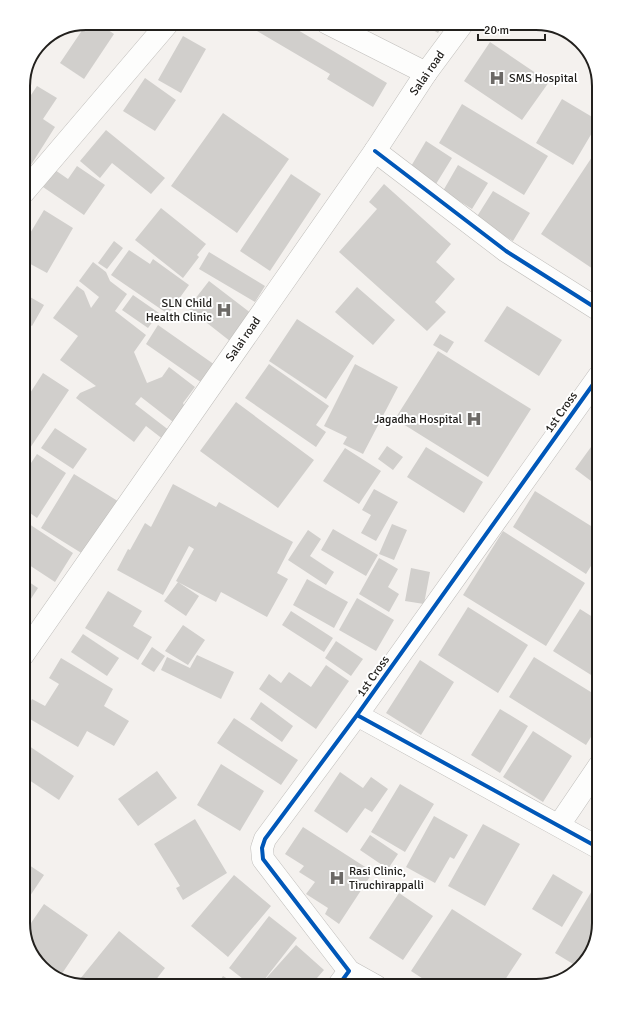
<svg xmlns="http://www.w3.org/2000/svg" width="622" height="1009" font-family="Signika,sans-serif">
<rect width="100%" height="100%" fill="#f4f1ee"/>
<path fill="#d1cfcc" d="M 87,23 L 98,23 L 114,34 L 84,79 L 60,63 Z
M 255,23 L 286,23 L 387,83 L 373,107 L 327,79 L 330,74 L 252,28 Z
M 421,23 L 444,23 L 438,33 Z
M 183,36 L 206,49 L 181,93 L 158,80 Z
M 490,42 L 549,82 L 522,120 L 464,81 Z
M 145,78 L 176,100 L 155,131 L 123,111 Z
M 37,86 L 57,98 L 43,119 L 55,127 L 31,165 L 23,159 L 23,103 L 25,104 Z
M 562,99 L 599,121 L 573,165 L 536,143 Z
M 462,104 L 548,156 L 524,195 L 439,143 Z
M 223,113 L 289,159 L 237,233 L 171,186 Z
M 106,130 L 165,178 L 151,194 L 112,163 L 100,178 L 80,161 Z
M 426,141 L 452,158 L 436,184 L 410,168 Z
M 592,157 L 599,162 L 599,273 L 541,234 Z
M 458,165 L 488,183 L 472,209 L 443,191 Z
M 77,166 L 105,185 L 84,215 L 43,187 L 55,170 L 68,179 Z
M 291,174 L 321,194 L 270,271 L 240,251 Z
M 384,184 L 451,244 L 436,262 L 455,279 L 435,302 L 446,312 L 427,331 L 339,252 L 377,209 L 369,202 Z
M 493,191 L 530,213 L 513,241 L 476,218 Z
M 161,208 L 206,244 L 197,255 L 199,257 L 183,278 L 135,240 Z
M 44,210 L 73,228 L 47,273 L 23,260 L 23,245 Z
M 114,241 L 123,248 L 107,269 L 98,263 Z
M 129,250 L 150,264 L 153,259 L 189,285 L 168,314 L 111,275 Z
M 209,252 L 265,286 L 255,302 L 199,269 Z
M 93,262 L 106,272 L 110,281 L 127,294 L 115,311 L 146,335 L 134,352 L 147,383 L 162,377 L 169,367 L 195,387 L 183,403 L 187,412 L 177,425 L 141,397 L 135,404 L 170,431 L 164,440 L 146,426 L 134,442 L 76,398 L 80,393 L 96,386 L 60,360 L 78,336 L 53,318 L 77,286 L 84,291 L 91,308 L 99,297 L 79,281 Z
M 209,281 L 256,317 L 235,345 L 188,308 Z
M 357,287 L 395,320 L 373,345 L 335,312 Z
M 23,293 L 44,305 L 32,326 L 23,321 Z
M 133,295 L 159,313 L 148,328 L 122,310 Z
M 507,306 L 562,340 L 539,376 L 484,341 Z
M 297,319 L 354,356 L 326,399 L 269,361 Z
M 158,325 L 215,365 L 202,383 L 146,344 Z
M 440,334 L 454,342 L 447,353 L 433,345 Z
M 438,351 L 531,409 L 488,477 L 395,419 Z
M 269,364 L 329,406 L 316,425 L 326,432 L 316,447 L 245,398 Z
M 355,364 L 398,387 L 363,454 L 343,444 L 347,437 L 324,426 Z
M 43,373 L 69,390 L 28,451 L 23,448 L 23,404 Z
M 236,402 L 314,460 L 278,508 L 200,451 Z
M 55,428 L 87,449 L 73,469 L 41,448 Z
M 599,436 L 599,487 L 575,469 Z
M 387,446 L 403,457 L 393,470 L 378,459 Z
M 426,447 L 483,482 L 464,513 L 407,477 Z
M 345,448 L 381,471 L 359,504 L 323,481 Z
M 37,454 L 66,473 L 37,518 L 23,508 L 23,475 Z
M 74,474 L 121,503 L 83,554 L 41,528 Z
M 173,484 L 216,507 L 219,502 L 293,542 L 277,573 L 288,579 L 267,617 L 221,592 L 216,602 L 176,581 L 194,549 L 189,546 L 163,595 L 117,570 L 128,549 L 130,550 L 145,523 L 151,527 Z
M 374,489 L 398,502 L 376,541 L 361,533 L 371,515 L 362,510 Z
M 535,491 L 599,531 L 599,553 L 586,574 L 513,527 Z
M 23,520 L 73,553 L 55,582 L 23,561 Z
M 392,524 L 407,530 L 394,560 L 379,554 Z
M 333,529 L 378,555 L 366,576 L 321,550 Z
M 308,530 L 321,539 L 310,556 L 334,572 L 326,585 L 288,560 Z
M 503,531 L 585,583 L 546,646 L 463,595 Z
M 379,558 L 398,569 L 388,587 L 399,594 L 389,612 L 359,594 Z
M 411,568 L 430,572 L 424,604 L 405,601 Z
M 23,578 L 38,588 L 23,611 Z
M 307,579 L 348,602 L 334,628 L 293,605 Z
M 178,582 L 199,596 L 186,616 L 164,601 Z
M 108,591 L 142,611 L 133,626 L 152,637 L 138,660 L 85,628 Z
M 357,598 L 394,620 L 376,651 L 339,630 Z
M 468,607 L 528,645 L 498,693 L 438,655 Z
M 580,609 L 599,621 L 599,680 L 553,651 Z
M 291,611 L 333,638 L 324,652 L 282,625 Z
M 183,625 L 205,640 L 188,665 L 165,651 Z
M 83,634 L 119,658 L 107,676 L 71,652 Z
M 336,641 L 363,659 L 351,676 L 325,658 Z
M 152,647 L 165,656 L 154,672 L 141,664 Z
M 197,655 L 234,672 L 221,699 L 161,670 L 167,657 L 190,668 Z
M 534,657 L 599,697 L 599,724 L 586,745 L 509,697 Z
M 61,658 L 113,689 L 104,706 L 129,721 L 114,746 L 87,731 L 78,747 L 23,715 L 32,699 L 45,706 L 59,684 L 49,678 Z
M 420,660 L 454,682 L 421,735 L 386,713 Z
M 326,665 L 349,681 L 316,729 L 259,689 L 269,674 L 281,683 L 289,672 L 311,687 Z
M 261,702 L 293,726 L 282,742 L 250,719 Z
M 500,709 L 528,726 L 500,773 L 471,755 Z
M 234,718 L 298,760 L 281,785 L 217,743 Z
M 533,731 L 572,756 L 543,802 L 503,777 Z
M 23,742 L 74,776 L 59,800 L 23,776 Z
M 221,764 L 264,791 L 240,831 L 197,805 Z
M 157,771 L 177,798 L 138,826 L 118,799 Z
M 340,772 L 363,788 L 371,777 L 388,789 L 372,812 L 365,808 L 347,833 L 314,811 Z
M 400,784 L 434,804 L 405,852 L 371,832 Z
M 434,816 L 468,835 L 454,859 L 450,857 L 435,883 L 406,867 Z
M 195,819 L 227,873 L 183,900 L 176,888 L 180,886 L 154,844 Z
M 483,824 L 520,844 L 485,906 L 448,886 Z
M 23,827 L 30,832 L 23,842 Z
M 303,827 L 373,872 L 339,924 L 325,914 L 328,908 L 306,894 L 315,882 L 299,872 L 304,866 L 285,854 Z
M 370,835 L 398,854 L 388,869 L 360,850 Z
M 23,861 L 44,875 L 24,905 L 23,904 Z
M 553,874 L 583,892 L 562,927 L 532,909 Z
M 234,875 L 271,906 L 228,957 L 191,926 Z
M 593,889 L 599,893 L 599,923 L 590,955 L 578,967 L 555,953 Z
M 399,893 L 433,916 L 403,960 L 369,938 Z
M 44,904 L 88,935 L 59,978 L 51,975 L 30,951 L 23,923 L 23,918 L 31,923 Z
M 452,909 L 522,954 L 501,986 L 434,986 L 411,971 Z
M 269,916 L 297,938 L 261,984 L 296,945 L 324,970 L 310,986 L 252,986 L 229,968 Z
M 119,931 L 165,968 L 151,986 L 82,986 L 76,984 Z
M 223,976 L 239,986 L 216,986 Z"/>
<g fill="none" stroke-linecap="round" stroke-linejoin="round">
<defs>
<path id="minor" d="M 375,151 L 506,251 L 599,310
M 23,193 L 168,23
M 357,715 L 599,848
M 559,825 L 599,766
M 349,971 L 376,986
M 338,986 L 349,971 L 263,859 L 262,848 L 265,839 L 357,715 L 599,376"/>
<path id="tertiary" d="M 327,23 L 426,73"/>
<path id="secondary" d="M 23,655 L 375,151 L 426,73 L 463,23"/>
</defs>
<use href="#minor" stroke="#bfbdba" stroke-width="23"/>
<use href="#tertiary" stroke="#bfbdba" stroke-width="23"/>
<use href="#secondary" stroke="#bfbdba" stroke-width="23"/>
<use href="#minor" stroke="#fdfdfc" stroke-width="22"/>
<use href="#tertiary" stroke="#fdfdfc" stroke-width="22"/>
<use href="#secondary" stroke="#fdfdfc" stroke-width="22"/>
<defs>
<path id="cycleway" d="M 375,151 L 506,251 L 599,310
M 357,715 L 599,848
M 338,986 L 349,971 L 263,859 L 262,848 L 265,839 L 357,715 L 599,376"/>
</defs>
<use href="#cycleway" stroke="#fff" stroke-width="6"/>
<use href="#cycleway" stroke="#0057b8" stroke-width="4"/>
</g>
<defs>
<symbol id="hospital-bare" viewBox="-9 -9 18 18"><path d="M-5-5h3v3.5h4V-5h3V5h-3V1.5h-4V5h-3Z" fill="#6c6966" stroke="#fff" stroke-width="2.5" paint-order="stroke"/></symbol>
</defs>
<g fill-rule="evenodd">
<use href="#hospital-bare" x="486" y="67" width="22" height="22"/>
<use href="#hospital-bare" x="213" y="299" width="22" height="22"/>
<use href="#hospital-bare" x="463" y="408" width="22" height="22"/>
<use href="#hospital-bare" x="326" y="867" width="22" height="22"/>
</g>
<g text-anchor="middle" stroke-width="4" stroke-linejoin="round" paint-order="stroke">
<g font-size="12" fill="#22201d" stroke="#fff">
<text transform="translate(427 73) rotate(-55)" y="4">Salai road</text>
<text transform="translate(243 339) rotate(-55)" y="4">Salai road</text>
<text transform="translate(561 412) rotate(-55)" y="4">1st Cross</text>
<text transform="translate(373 676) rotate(-55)" y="4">1st Cross</text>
</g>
<g font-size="12" fill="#22201d" stroke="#fff" text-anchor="start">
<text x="509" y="82">SMS Hospital</text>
<text x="212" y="307" text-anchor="end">SLN Child<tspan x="212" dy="14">Health Clinic</tspan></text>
<text x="462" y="423" text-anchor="end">Jagadha Hospital</text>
<text x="349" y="875">Rasi Clinic,<tspan x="349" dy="14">Tiruchirappalli</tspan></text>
</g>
</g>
<path d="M0 0H622V1009H0ZM86 30H536A56 56 0 0 1 592 86V923A56 56 0 0 1 536 979H86A56 56 0 0 1 30 923V86A56 56 0 0 1 86 30Z" fill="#fff" fill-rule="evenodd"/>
<path fill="none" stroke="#22201d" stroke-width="2" d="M86 30H536A56 56 0 0 1 592 86V923A56 56 0 0 1 536 979H86A56 56 0 0 1 30 923V86A56 56 0 0 1 86 30Z"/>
<path d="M478 34v6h67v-6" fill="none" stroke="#22201d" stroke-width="2"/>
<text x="484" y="34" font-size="12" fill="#22201d" stroke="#ffffff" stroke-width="3" paint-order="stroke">20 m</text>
</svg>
